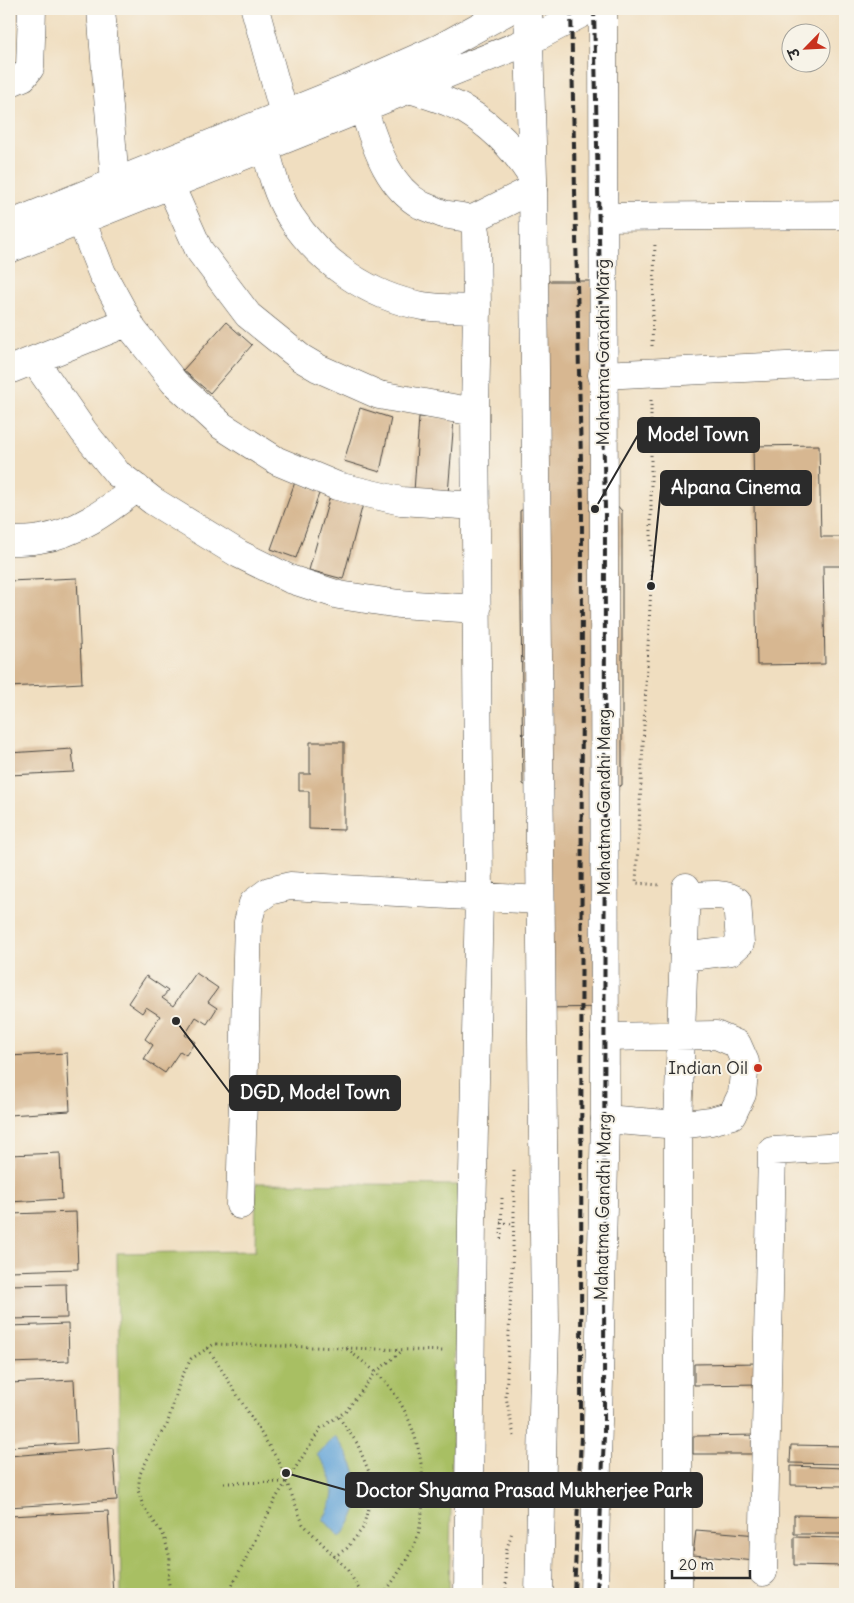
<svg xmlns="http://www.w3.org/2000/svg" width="854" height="1603" font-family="Delius,'Playpen Sans Deva',sans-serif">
<rect width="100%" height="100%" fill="#f7f3e8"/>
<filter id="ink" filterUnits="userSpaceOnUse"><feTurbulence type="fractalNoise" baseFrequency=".02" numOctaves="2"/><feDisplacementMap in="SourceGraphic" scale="10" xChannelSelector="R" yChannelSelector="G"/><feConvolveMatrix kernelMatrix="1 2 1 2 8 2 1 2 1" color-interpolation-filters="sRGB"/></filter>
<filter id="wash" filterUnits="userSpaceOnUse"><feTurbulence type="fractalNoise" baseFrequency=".0096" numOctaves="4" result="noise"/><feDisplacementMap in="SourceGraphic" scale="20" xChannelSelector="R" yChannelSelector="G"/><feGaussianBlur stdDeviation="1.12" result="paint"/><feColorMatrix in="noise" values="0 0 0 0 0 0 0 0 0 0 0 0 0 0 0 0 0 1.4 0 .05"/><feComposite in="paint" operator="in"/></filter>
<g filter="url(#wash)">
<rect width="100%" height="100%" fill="#f0dec0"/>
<path fill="#a8bf64" stroke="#6a7548" d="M 256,1183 L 458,1185 L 457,1250 L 449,1594 L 121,1594 L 117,1253 L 255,1251 Z"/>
<path fill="#65a5d8" stroke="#486882" d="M 335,1436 C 360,1469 371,1502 340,1537 L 323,1519 C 339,1496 335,1476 317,1455 Z"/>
<g id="blocks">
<path fill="#d7b791" d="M 537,281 L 608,281 L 607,494 L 622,511 L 622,785 L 605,793 L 611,1007 L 546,1008 L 543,796 L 523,784 L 520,511 L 537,501 Z
M 226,322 L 252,345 L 210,393 L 183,370 Z
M 360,408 L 391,418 L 380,472 L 344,461 Z
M 419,417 L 454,419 L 448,494 L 414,492 Z
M 819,445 L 821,537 L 845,537 L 845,566 L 823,566 L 825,664 L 757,665 L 753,446 Z
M 295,482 L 320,491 L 296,558 L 271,549 Z
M 330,496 L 363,504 L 343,579 L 309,570 Z
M 77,578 L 82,683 L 9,687 L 9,581 Z
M 310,742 L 344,742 L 344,830 L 309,829 L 309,791 L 299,791 L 299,774 L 310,774 Z
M 72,749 L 74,772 L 9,775 L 9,753 Z
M 196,973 L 218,988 L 208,1002 L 217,1008 L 207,1024 L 196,1017 L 185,1035 L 195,1042 L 186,1055 L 180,1051 L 165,1073 L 144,1059 L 153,1045 L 145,1039 L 160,1016 L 146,1007 L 142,1013 L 128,1003 L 146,976 L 168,991 L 162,998 L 173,1006 Z
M 9,1025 L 12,1046 L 9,1046 Z
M 67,1053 L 70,1111 L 9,1115 L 9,1056 Z
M 60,1153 L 62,1199 L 9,1202 L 9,1155 Z
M 76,1212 L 78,1269 L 9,1271 L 9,1214 Z
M 66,1284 L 67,1318 L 9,1319 L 9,1285 Z
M 68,1324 L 69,1361 L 9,1363 L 9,1326 Z
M 759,1363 L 759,1384 L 694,1385 L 694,1364 Z
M 74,1380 L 77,1443 L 9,1447 L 9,1383 Z
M 758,1435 L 758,1454 L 693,1454 L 693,1436 Z
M 791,1445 L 845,1446 L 845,1464 L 790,1463 Z
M 113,1448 L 117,1500 L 9,1507 L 9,1456 Z
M 791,1466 L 845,1468 L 845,1486 L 791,1485 Z
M 108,1511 L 113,1594 L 9,1594 L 9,1516 Z
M 794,1515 L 845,1516 L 845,1534 L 794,1534 Z
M 696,1530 L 758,1535 L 755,1561 L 693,1555 Z
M 794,1537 L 845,1538 L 845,1566 L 794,1565 Z"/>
</g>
</g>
<g filter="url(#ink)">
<use href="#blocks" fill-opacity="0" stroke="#494641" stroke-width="1"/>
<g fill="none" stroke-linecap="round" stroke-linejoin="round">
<defs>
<path id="minor" d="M 101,9 L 115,182
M 255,9 L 284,114
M 9,83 L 23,77 L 30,68 L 32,9
M 363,108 C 375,143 386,185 421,205 C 428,208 436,211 443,214 C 451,216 466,216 472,221 C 475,224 475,228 476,232 L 477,309 L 475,412 L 479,896 L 472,1220 L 468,1594
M 265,147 C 271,171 277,195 290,216 C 320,262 369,297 423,306 C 441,309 459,308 477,309
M 170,185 L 199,250 L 248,315 L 301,358 L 318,368 L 379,395 L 475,412
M 603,217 L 845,215
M 81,220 L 102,273 L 133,330 L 174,382 L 222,426 L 277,461 L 337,486 L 401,501 L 476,506
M 471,220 L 533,189
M 9,225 L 354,86 L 442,47 L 511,9
M 9,249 L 298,134 L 529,41 L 590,9
M 34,360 L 84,432 L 117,473 L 153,501 L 239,554 L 290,579 L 339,595 L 399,604 L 477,609
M 9,370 L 129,322
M 602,375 L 845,363
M 9,541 C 19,541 30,541 40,539 C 76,534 108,510 137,488
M 684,957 L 731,951 L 740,943 L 737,901 C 725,891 701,896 686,897
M 605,1037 L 716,1035 L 737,1044 L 745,1062 L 742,1094 L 732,1115 L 711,1121 L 678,1125 L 605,1119
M 240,1205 L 248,922 L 253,903 L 269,891 L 290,886 L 540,900
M 763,1572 L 772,1151 L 845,1147
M 678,1594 L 678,1125 L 686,887"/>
<path id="major" d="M 528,9 L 533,178 L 545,1327 L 539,1594
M 410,89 C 428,95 448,100 465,110 C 492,126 516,151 533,178
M 594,1594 L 605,1119 L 603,9"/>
</defs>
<use href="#minor" stroke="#494641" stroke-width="29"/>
<use href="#major" stroke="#494641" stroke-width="29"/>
<path stroke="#494641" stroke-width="3" stroke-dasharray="1 4" stroke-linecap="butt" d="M 652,346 L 655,242
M 651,400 L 651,586 L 636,883 L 660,885
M 514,1171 L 514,1224 L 506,1397 L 514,1436
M 500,1223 L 514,1224
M 501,1239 L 502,1198
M 208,1348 L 279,1462 L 303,1524 L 347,1569 L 362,1594
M 347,1349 C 363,1362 382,1375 394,1393 C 421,1432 429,1485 419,1531 C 415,1549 395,1579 384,1594
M 224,1483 L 287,1482
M 334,1557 L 347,1548 L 363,1528 L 370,1501 L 369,1472 L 357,1443 L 338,1416
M 171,1594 L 168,1579 L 170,1558 L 164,1536 L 143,1506 L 138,1490 L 140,1474 L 158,1438 L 167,1425 L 181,1378 L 191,1359 L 214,1344 L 445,1351
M 228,1594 L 276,1498 L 321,1428 L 346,1411 L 376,1372 L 402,1351
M 506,1594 L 506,1551 L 512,1532"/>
<use href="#minor" stroke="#fff" stroke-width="28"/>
<use href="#major" stroke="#fff" stroke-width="28"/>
<path stroke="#2b2b2b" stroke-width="4" stroke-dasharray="8 4" stroke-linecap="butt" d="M 571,9 L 582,508 L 581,1435 L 574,1594
M 594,9 L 605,508 L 604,1436 L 597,1594"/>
</g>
</g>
<circle fill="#c8321e" stroke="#f7f3e8" stroke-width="2" cx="758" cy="1068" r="5"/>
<g text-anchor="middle" stroke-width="4" stroke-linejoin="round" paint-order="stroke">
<g font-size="18" fill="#2b2b2b" stroke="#f7f3e8">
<text transform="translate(603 352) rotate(-90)" y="6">Mahatma Gandhi Marg</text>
<text transform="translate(604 802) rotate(-90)" y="6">Mahatma Gandhi Marg</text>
<text transform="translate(603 1207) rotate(-89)" y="6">Mahatma Gandhi Marg</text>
</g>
<g font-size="18" fill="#2b2b2b" stroke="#f7f3e8" text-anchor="end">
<text x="748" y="1074">Indian Oil</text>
</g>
</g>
<path fill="none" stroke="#2b2b2b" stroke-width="2" d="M595 509L638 435M651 586L661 488M176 1021L230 1093M286 1473L346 1490"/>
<g fill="#2b2b2b" stroke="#f7f3e8" stroke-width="2">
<circle cx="595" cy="509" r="5"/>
<circle cx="651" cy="586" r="5"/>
<circle cx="176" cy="1021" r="5"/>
<circle cx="286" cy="1473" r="5"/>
</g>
<g fill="#2b2b2b" stroke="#2b2b2b" stroke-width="2">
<rect x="638" y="418" width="121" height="34" rx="5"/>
<rect x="661" y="471" width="150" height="34" rx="5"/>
<rect x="230" y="1076" width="170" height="34" rx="5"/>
<rect x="346" y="1473" width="356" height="34" rx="5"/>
</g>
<g font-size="19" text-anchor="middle" font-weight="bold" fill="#fff">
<text x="698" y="441">Model Town</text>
<text x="736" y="494">Alpana Cinema</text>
<text x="315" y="1099">DGD, Model Town</text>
<text x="524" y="1497">Doctor Shyama Prasad Mukherjee Park</text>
</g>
<rect width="854" height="1603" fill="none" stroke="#f7f3e8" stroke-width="30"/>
<g transform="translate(806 48) rotate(246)"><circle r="24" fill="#f7f3e8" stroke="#a5a39c"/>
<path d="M0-4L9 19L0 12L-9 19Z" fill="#c8321e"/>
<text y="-8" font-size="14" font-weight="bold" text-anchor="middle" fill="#2b2b2b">उ</text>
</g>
<path d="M672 1570v8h78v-8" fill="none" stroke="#2b2b2b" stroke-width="2.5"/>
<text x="679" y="1570" font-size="15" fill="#2b2b2b" stroke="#f7f3e8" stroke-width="4" paint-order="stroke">20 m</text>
</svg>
